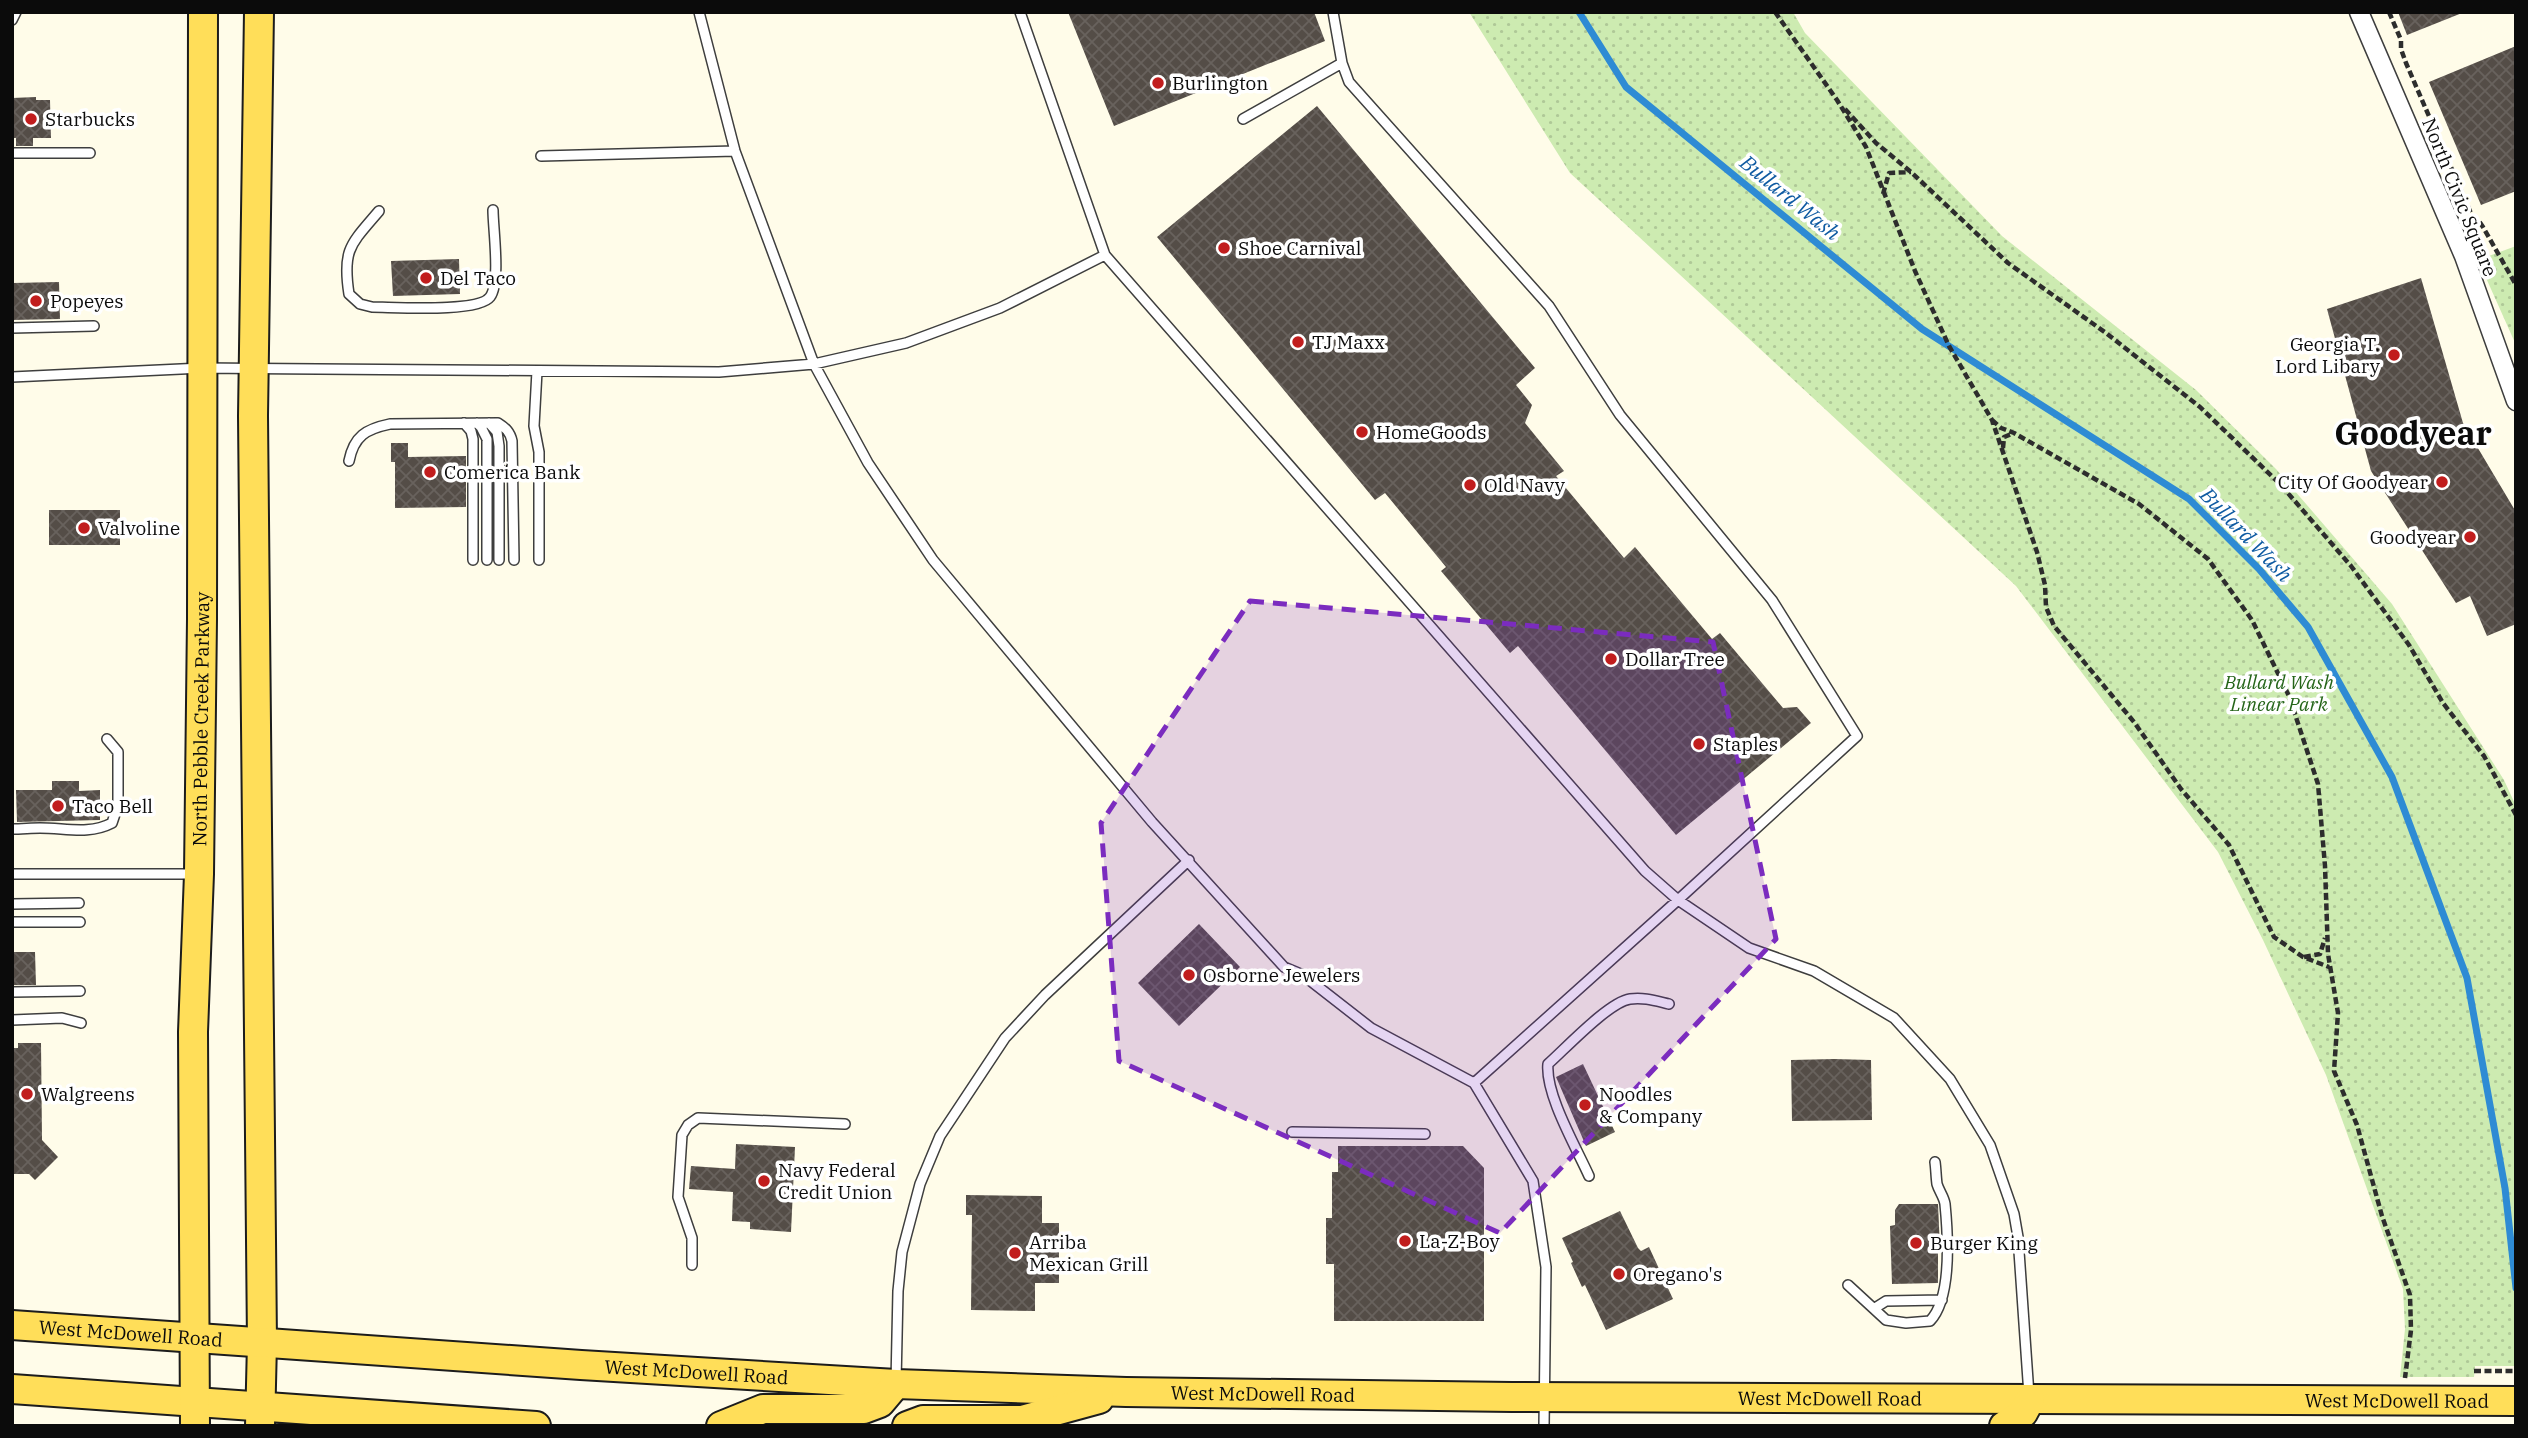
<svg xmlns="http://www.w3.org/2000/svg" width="2528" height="1438" font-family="'IBM Plex Serif',serif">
<defs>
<pattern id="park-dots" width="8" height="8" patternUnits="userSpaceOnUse" patternTransform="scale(1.75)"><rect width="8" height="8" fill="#cdebb1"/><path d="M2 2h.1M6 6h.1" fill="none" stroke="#afc897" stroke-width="1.8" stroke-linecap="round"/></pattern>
<pattern id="building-cross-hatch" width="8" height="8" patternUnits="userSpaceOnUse" patternTransform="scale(1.75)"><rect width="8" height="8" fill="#544d47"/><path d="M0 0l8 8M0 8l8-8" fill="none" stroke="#68625d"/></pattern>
</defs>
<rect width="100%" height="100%" fill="#fffce9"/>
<path fill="url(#park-dots)" d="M 1469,12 L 1793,12 L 1805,33 L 2002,236 L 2196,390 L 2276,469 L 2392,604 L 2504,780 L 2516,806 L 2516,1366 L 2475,1366 L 2474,1377 L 2400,1377 L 2405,1329 L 2403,1289 L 2326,1075 L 2263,940 L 2218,852 L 2016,586 L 1570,173 Z
M 2516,246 L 2516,345 L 2478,260 Z"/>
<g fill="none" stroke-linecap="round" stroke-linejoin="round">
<path stroke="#2e8bd4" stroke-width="7" d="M 1579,12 L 1626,87 L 1922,329 L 2189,499 L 2259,569 L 2308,627 L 2392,777 L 2467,978 L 2505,1188 L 2516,1288"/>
</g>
<path fill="url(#building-cross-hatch)" d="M 1068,12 L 1314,12 L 1325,41 L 1114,126 Z
M 2398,12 L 2462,12 L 2462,13 L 2407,35 Z
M 2516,46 L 2516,191 L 2481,205 L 2429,82 Z
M 36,97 L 36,100 L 50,100 L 51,138 L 33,138 L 33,146 L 16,146 L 16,138 L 12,138 L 12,98 Z
M 1317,106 L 1535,368 L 1516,385 L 1532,405 L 1525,423 L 1564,471 L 1556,476 L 1624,558 L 1635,547 L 1712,639 L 1720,633 L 1783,708 L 1797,707 L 1811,723 L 1676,835 L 1518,646 L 1510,653 L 1441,571 L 1446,567 L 1385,493 L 1375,500 L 1157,237 Z
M 459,259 L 460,294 L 393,296 L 391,261 Z
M 2421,278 L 2463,423 L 2516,512 L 2516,624 L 2487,636 L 2470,596 L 2456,603 L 2371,471 L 2327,309 Z
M 59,282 L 60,319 L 12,320 L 12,283 Z
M 391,443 L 408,443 L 408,457 L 466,456 L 466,507 L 395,508 L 395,462 L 391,462 Z
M 49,510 L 120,510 L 120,545 L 49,545 Z
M 52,781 L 79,781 L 79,791 L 100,790 L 100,820 L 17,822 L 16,790 L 52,790 Z
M 1199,924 L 1240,967 L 1179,1026 L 1138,983 Z
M 12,952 L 35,952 L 36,985 L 12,985 Z
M 18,1043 L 41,1043 L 42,1140 L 58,1157 L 35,1180 L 29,1174 L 12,1174 L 12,1048 L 18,1048 Z
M 1834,1059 L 1871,1060 L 1872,1120 L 1792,1121 L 1791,1060 Z
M 1583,1064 L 1615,1132 L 1586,1146 L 1556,1077 Z
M 736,1144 L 795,1147 L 791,1232 L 750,1229 L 750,1222 L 732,1221 L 733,1192 L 689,1189 L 691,1166 L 735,1169 Z
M 1338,1146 L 1463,1146 L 1484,1168 L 1484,1321 L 1334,1321 L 1334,1264 L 1326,1264 L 1326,1218 L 1332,1218 L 1332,1172 L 1338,1172 Z
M 966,1195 L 1042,1196 L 1042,1223 L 1059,1223 L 1059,1283 L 1035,1283 L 1035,1311 L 971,1310 L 972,1215 L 966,1215 Z
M 1899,1204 L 1938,1204 L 1940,1248 L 1938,1253 L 1938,1283 L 1892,1284 L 1890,1226 L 1895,1225 L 1895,1210 Z
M 1620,1211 L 1638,1248 L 1641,1251 L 1649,1247 L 1673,1299 L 1606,1330 L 1585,1285 L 1582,1287 L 1571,1263 L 1573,1262 L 1562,1238 Z"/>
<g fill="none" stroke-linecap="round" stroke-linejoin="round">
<defs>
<path id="lane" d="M 699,12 L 735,151 L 814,364 L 868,463 L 933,560 L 1152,822 L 1284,967 L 1303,975 L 1371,1028 L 1474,1083 L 1533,1181 L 1546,1267 L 1544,1426
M 1020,12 L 1105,255 L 1645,871 L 1678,900 L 1749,948 L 1814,971 L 1894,1018 L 1950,1079 L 1990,1145 L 2014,1214 L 2018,1237 L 2029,1395
M 1333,12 L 1342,63 L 1349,82 L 1549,306 L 1620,415 L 1772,600 L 1857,736 L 1678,900 L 1474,1083
M 12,20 L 16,12
M 1243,119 L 1342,63
M 12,153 L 90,153
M 541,156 L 735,151
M 379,211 C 351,244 342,249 349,294 L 360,304 L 372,307 C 394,307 478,313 490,297 C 501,282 493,229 493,210
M 12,328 L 94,326
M 537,371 L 534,426 L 539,452 L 539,560
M 12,377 L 202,368 L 719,372 L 814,364 L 906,343 L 1000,308 L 1105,255
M 464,423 L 471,431 L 473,439 L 473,560
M 477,423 L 481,427 L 487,439 L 487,560
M 489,423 L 497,432 L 499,446 L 499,560
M 349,461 C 354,436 366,429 390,424 L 498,423 C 506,428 510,432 512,441 L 514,560
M 12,829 C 22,829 31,828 40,828 C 66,828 89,835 112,823 L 118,805 L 118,752 L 107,739
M 12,874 L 194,874
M 12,904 L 79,903
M 12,922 L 80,922
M 12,992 L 80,991
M 12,1020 L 62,1018 L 81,1023
M 1292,1132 L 1425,1134
M 1589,1176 C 1576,1147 1545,1094 1548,1064 C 1566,1048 1609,1002 1630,999 C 1644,997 1656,1001 1669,1004
M 692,1265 L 692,1238 L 678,1197 L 682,1135 L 688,1125 L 698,1118 L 845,1124
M 1848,1285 L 1886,1320 L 1906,1323 L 1930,1321 C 1952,1298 1948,1235 1945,1204 C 1944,1197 1939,1191 1937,1184 C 1936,1177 1936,1169 1935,1162
M 1875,1308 L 1886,1301 L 1942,1300
M 896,1382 L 898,1291 L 902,1252 L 920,1184 L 940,1136 L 1005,1038 L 1045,995 L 1189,860"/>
<path id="street" d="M 2359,12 L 2464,256 L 2516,401"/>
<g id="primary">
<path d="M 259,12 L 253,416 L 262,1343 L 260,1426"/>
<path id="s1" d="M 12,1325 L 581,1365 L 896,1384 L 1126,1392 L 1512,1397 L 2516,1401"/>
<path d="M 12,1389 L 536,1426"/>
<path id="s2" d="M 195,1426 L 193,1032 L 199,874 L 202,619 L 203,12"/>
<path d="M 721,1426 L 763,1409 L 864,1409 L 880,1403 L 896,1384"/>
<path d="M 907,1426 L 923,1420 L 1022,1420 L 1099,1399"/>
<path d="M 2004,1426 L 2023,1413 L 2030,1400"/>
</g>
</defs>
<use href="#lane" stroke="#3e3e3e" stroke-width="12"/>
<use href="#street" stroke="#3e3e3e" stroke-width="21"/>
<use href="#primary" stroke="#1c1c1c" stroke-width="32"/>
<path stroke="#2d2d2d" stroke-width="4.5" stroke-dasharray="7 3.5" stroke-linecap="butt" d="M 1775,12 L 1837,100 L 1866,147 L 1915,271 L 1949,346 L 1992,420 L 2037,552 L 2045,585 L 2046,607 L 2054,626 L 2134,722 L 2181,789 L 2229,845 L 2274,937 L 2303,957 L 2329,967
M 2389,12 L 2401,40 L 2401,49 L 2406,63 L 2473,218 L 2479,221 L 2483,227 L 2516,285
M 1845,109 L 1876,143 L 1911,172 L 2008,263 L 2106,333 L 2200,407 L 2280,484 L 2351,566 L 2409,645 L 2443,703 L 2484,756 L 2516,815
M 1883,194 L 1889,173 L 1911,172
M 1992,420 L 2001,428 L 2014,433 L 2139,504 L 2208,559 L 2252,620 L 2289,696 L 2318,784 L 2325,866 L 2328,954 L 2338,1013 L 2334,1071 L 2357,1125 L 2382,1216 L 2410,1295 L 2411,1330 L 2405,1378
M 2003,448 L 2004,437 L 2014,433
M 2304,957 L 2320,954 L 2325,938
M 2474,1371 L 2516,1371"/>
<use href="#lane" stroke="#fff" stroke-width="9"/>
<use href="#street" stroke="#fff" stroke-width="18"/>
<use href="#primary" stroke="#ffde59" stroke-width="28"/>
</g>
<path fill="#7b2cbf" fill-opacity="0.2" stroke="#7b2cbf" stroke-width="5" stroke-dasharray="14 9" stroke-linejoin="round" d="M 1250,601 L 1713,642 L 1776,939 L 1500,1233 L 1119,1061 L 1101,823 Z"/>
<g fill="#c11d1d" stroke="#fff" stroke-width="2.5">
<circle cx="1158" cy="83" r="7"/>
<circle cx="31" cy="119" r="7"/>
<circle cx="1224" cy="248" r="7"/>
<circle cx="426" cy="278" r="7"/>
<circle cx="36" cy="301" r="7"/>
<circle cx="1298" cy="342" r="7"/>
<circle cx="2394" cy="355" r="7"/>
<circle cx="1362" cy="432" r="7"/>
<circle cx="430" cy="472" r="7"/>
<circle cx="2442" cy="482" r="7"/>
<circle cx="1470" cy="485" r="7"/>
<circle cx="84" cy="528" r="7"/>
<circle cx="2470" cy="537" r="7"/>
<circle cx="1611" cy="659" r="7"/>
<circle cx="1699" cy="744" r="7"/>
<circle cx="58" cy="806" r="7"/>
<circle cx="1189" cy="975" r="7"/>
<circle cx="27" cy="1094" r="7"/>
<circle cx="1585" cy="1105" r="7"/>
<circle cx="764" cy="1181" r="7"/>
<circle cx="1405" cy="1241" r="7"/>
<circle cx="1916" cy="1243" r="7"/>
<circle cx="1015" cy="1253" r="7"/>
<circle cx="1619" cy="1274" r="7"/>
</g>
<g text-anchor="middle" stroke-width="7" stroke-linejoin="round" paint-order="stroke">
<g font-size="19" fill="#0b0b0b" stroke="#fff" text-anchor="start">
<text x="1172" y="90">Burlington</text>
<text x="45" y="126">Starbucks</text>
<text x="1238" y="255">Shoe Carnival</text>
<text x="440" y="285">Del Taco</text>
<text x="50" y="308">Popeyes</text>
<text x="1312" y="349">TJ Maxx</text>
<text x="2380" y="351" text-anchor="end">Georgia T.<tspan x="2380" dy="22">Lord Libary</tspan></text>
<text x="1376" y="439">HomeGoods</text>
<text x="444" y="479">Comerica Bank</text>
<text x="2428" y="489" text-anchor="end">City Of Goodyear</text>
<text x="1484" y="492">Old Navy</text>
<text x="98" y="535">Valvoline</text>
<text x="2456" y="544" text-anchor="end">Goodyear</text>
<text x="1625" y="666">Dollar Tree</text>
<text x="1713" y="751">Staples</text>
<text x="72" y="813">Taco Bell</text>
<text x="1203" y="982">Osborne Jewelers</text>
<text x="41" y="1101">Walgreens</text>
<text x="1599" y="1101">Noodles<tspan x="1599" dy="22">&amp; Company</tspan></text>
<text x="778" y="1177">Navy Federal<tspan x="778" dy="22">Credit Union</tspan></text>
<text x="1419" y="1248">La-Z-Boy</text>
<text x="1029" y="1249">Arriba<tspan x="1029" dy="22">Mexican Grill</tspan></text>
<text x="1930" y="1250">Burger King</text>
<text x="1633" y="1281">Oregano's</text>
</g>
<g font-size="19" fill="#0b0b0b" stroke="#fff">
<text transform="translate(2460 197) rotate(68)" y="7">North Civic Square</text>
<text dy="7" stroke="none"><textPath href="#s2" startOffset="707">North Pebble Creek Parkway</textPath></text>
<text dy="7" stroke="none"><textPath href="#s1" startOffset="119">West McDowell Road</textPath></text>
<text dy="7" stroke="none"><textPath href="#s1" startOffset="686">West McDowell Road</textPath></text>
<text dy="7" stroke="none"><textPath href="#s1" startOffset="1253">West McDowell Road</textPath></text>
<text dy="7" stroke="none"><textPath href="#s1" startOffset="1820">West McDowell Road</textPath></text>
<text dy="7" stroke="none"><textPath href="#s1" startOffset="2387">West McDowell Road</textPath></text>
</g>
<g font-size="19" font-style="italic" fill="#256519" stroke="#fff">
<text x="2279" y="689">Bullard Wash<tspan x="2279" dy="22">Linear Park</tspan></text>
</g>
<g font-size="21" font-style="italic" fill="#0f5ba2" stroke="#fff">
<text transform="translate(1790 198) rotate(39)" y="7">Bullard Wash</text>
<text transform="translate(2246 535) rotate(46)" y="7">Bullard Wash</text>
</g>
<g font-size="33" font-weight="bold" fill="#0b0b0b" stroke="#fff">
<text x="2413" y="445">Goodyear</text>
</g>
</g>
<rect width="2528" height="1438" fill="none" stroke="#0b0b0b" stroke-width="28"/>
</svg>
